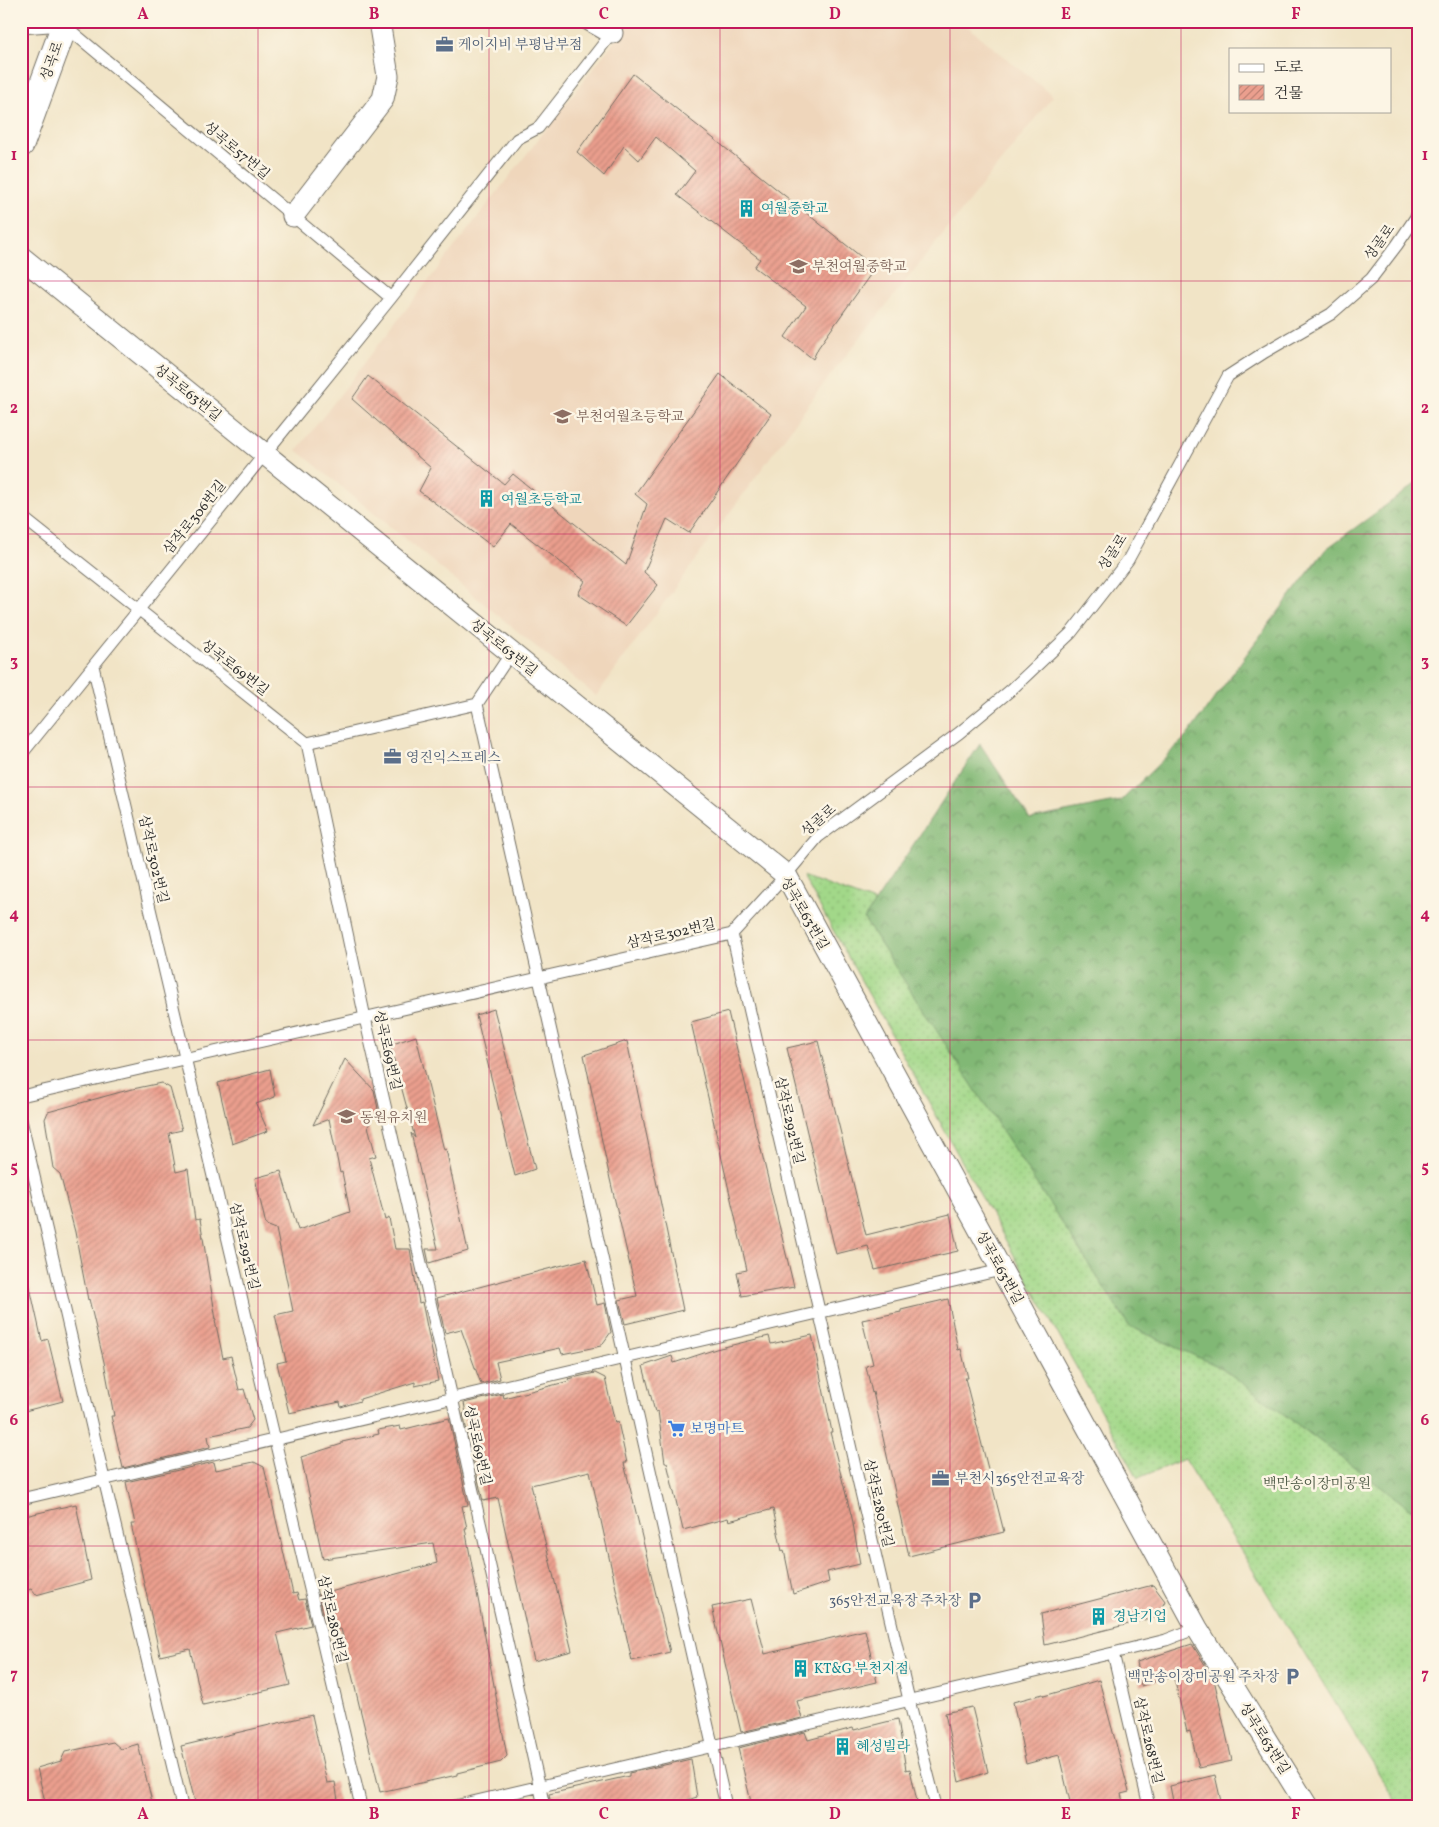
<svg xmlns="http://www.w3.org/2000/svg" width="1439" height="1827" font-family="Vollkorn,'Noto Serif KR',serif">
<defs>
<pattern id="grass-dots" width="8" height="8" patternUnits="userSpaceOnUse" patternTransform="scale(1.25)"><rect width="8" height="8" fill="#a2d889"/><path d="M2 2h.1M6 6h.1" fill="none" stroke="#8cba76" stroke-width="1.8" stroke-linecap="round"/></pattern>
<pattern id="forest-crowns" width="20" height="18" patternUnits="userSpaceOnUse" patternTransform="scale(1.25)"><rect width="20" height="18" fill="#81b875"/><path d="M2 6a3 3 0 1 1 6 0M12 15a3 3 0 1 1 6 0" fill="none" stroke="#6a9660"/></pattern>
<pattern id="building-hatch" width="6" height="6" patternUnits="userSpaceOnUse" patternTransform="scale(1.25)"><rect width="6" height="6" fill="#eb9f8e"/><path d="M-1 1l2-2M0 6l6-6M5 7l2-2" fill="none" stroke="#bf8274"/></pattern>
</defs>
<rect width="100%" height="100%" fill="#fcf5e5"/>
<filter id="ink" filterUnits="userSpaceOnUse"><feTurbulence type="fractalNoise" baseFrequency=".02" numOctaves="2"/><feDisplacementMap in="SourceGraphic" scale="10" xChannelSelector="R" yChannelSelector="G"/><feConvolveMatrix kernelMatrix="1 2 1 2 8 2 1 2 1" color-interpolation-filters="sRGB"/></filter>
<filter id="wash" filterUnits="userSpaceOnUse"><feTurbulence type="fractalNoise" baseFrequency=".0096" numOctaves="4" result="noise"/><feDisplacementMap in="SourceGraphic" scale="20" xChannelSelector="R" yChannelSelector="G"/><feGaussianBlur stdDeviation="1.12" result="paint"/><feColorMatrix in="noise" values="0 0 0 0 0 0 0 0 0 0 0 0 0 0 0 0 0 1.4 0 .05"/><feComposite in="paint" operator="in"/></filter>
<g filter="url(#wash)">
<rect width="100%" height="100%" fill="#f1e4c6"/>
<path fill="#efd6bb" d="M 630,21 L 961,21 L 1053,96 L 825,382 L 596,696 L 297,450 Z"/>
<path fill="url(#grass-dots)" stroke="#66825a" d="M 803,876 L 1008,951 L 1418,1426 L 1418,1806 L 1399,1806 L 1184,1459 L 1138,1478 Z"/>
<path fill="url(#forest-crowns)" stroke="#567250" d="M 1418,482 L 1418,1510 L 1409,1508 L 1222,1368 L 1129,1326 L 864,919 L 980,744 L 1030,819 L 1121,801 L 1187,736 L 1254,644 L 1326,549 Z"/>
<g id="blocks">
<path fill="url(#building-hatch)" d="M 633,74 L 875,268 L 818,348 L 813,359 L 785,337 L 806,306 L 754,267 L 760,259 L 677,195 L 695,171 L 656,137 L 639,160 L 624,146 L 604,176 L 577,152 Z
M 720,374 L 771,414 L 689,533 L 667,519 L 644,572 L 658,585 L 626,626 L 578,594 L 585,581 L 511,524 L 493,547 L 419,491 L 431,468 L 352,399 L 368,376 L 504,484 L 513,474 L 626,565 L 647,504 L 635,494 Z
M 494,1009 L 535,1169 L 515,1176 L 476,1015 Z
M 728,1012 L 794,1287 L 742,1296 L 737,1272 L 747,1270 L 691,1022 Z
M 416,1036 L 444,1150 L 446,1149 L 468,1251 L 429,1263 L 426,1249 L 438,1249 L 411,1133 L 415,1138 L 390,1045 Z
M 627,1041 L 683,1310 L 625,1324 L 619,1300 L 637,1296 L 610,1179 L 584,1055 Z
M 818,1041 L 866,1235 L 950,1214 L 958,1251 L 875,1270 L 868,1246 L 836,1254 L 787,1048 Z
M 345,1059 L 374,1090 L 378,1109 L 368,1126 L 376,1156 L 369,1158 L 385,1220 L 389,1218 L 395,1249 L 410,1249 L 419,1303 L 422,1302 L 438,1381 L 415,1386 L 415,1382 L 360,1399 L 360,1401 L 341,1407 L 340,1402 L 289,1413 L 277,1363 L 286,1361 L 275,1315 L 293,1311 L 276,1229 L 266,1225 L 255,1178 L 281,1171 L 298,1230 L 350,1212 L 342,1172 L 340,1173 L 329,1119 L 313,1125 Z
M 270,1069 L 275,1097 L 256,1104 L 268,1131 L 232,1144 L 218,1083 Z
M 161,1083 L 170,1088 L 182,1130 L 169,1133 L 176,1172 L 188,1169 L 195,1220 L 200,1219 L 216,1320 L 215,1320 L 223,1358 L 231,1356 L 239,1390 L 244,1389 L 253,1420 L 247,1428 L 208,1436 L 210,1447 L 123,1468 L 111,1416 L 114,1416 L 104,1362 L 89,1299 L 88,1300 L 75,1232 L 60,1174 L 53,1168 L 45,1119 L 48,1112 L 128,1090 Z
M 586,1259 L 597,1305 L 605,1303 L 611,1332 L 601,1346 L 562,1354 L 560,1348 L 496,1362 L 500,1379 L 481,1384 L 461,1329 L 445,1333 L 437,1298 Z
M 29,1283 L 42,1341 L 48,1339 L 63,1401 L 21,1412 L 21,1284 Z
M 948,1299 L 958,1350 L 961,1349 L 968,1378 L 965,1378 L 1004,1532 L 909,1556 L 873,1392 L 872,1393 L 866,1366 L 873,1364 L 862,1320 L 901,1312 L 901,1310 Z
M 812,1335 L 832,1432 L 830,1432 L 852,1518 L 860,1564 L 827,1572 L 829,1582 L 793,1594 L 784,1550 L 782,1551 L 773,1509 L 729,1521 L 728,1518 L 683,1530 L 667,1463 L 665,1463 L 658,1411 L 655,1412 L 643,1366 L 672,1356 L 674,1363 L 716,1349 L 769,1336 L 771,1344 Z
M 595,1373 L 605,1378 L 615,1423 L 618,1422 L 627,1463 L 624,1463 L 670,1652 L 632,1661 L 590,1471 L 531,1485 L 572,1651 L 534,1661 L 498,1498 L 483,1501 L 463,1414 L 466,1413 L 464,1403 L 503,1394 L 504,1398 L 569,1381 L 568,1379 Z
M 449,1418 L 468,1505 L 462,1506 L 467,1528 L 465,1528 L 507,1756 L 501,1762 L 457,1773 L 457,1775 L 380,1792 L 341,1629 L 333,1630 L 332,1620 L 325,1622 L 319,1595 L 437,1563 L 433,1543 L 323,1559 L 301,1457 L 342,1444 L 342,1442 L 379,1434 L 378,1430 L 400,1426 L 401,1430 Z
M 214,1462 L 216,1470 L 254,1462 L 264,1467 L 293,1594 L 297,1593 L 299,1600 L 305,1599 L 311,1625 L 277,1633 L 290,1685 L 203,1705 L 190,1649 L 160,1656 L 131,1524 L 135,1524 L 126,1482 Z
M 76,1504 L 91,1580 L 36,1595 L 31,1589 L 21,1592 L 21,1517 Z
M 1153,1585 L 1165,1601 L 1157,1617 L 1045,1645 L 1041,1614 Z
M 751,1599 L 765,1654 L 865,1630 L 877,1682 L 797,1701 L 802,1718 L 741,1732 L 712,1607 Z
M 1192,1644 L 1214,1679 L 1232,1761 L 1199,1768 L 1190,1731 L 1187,1732 L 1175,1682 L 1172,1676 L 1141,1686 L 1137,1662 Z
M 1099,1680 L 1129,1792 L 1121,1794 L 1124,1806 L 1071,1806 L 1059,1755 L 1026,1764 L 1013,1702 L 1043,1694 L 1044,1696 Z
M 972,1707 L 988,1772 L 959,1782 L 945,1713 Z
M 312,1715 L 327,1783 L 335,1782 L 339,1806 L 196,1806 L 181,1746 Z
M 898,1719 L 906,1770 L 910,1769 L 918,1806 L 752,1806 L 738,1748 L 805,1732 L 808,1740 L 853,1728 L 854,1730 Z
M 113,1742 L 121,1749 L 138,1744 L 153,1806 L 46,1806 L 37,1768 L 61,1761 L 65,1752 Z
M 691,1759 L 697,1797 L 669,1806 L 551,1806 L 549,1794 L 629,1776 L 629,1773 Z
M 1215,1775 L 1222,1806 L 1174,1806 L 1170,1786 Z"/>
</g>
</g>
<g filter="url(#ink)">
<use href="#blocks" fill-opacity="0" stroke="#706c61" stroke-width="1"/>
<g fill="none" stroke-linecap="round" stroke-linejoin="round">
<defs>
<path id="service" d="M 21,28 L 64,25 L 391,298
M 21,516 L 307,743 L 365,1018 L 452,1398 L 544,1806
M 511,653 L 477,704 L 726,1806
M 93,666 L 361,1806
M 307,743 L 477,704
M 21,755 L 391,298 L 517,139 L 538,128 L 612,33
M 732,934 L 909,1700 L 936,1806
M 21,1096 L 732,934 L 786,875 L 818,837 L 959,733 L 1012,689 L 1071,633 L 1128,560 L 1228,376 L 1265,352 L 1331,314 L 1371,279 L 1397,245 L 1418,214
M 21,1120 L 104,1479 L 182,1806
M 21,1499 L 1001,1270
M 1113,1653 L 1149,1806
M 455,1806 L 1113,1653 L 1166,1640 L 1197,1628"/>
<path id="minor" d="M 591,21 L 612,33
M 293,216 L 383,99 L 388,76 L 379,21
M 21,257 L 786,875 L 1197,1628 L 1307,1806"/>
<path id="tertiary" d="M 21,144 L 66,21"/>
</defs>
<use href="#service" stroke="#706c61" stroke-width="13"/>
<use href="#minor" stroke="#706c61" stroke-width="23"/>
<use href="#tertiary" stroke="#706c61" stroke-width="28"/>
<use href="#service" stroke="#fff" stroke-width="11"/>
<use href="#minor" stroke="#fff" stroke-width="21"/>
<use href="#tertiary" stroke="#fff" stroke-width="26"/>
</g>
</g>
<path fill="none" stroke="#c2185b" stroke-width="1" stroke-opacity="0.55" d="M 258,21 L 258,1806M 489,21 L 489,1806M 720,21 L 720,1806M 950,21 L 950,1806M 1181,21 L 1181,1806M 21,281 L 1418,281M 21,534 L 1418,534M 21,787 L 1418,787M 21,1040 L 1418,1040M 21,1293 L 1418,1293M 21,1546 L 1418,1546"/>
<defs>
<symbol id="office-bare" viewBox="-9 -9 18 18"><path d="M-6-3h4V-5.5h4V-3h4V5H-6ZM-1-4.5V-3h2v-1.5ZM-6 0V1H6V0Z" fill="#5c6f8a" stroke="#fcf5e5" stroke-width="2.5" paint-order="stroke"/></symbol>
<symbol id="building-bare" viewBox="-9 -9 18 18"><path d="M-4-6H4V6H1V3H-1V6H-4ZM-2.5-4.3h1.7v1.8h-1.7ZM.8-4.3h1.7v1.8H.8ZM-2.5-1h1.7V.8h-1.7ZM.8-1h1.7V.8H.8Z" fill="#0f9aa8" stroke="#fcf5e5" stroke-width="2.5" paint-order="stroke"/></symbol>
<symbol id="school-bare" viewBox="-9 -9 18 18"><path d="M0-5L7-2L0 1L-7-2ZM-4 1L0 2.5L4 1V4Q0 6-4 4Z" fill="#8d6e63" stroke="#fcf5e5" stroke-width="2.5" paint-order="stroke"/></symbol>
<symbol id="supermarket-bare" viewBox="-9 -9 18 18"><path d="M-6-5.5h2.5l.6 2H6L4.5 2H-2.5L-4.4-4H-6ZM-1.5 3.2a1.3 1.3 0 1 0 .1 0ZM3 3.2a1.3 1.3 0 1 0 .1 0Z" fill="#3f7fe0" stroke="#fcf5e5" stroke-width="2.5" paint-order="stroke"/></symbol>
<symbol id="parking-bare" viewBox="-9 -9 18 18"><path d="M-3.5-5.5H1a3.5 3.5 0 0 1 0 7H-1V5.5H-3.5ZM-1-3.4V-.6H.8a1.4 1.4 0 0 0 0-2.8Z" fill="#5c6f8a" stroke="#fcf5e5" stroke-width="2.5" paint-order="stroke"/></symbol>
</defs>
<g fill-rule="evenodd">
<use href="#office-bare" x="432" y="32" width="25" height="25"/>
<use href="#building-bare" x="734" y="196" width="25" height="25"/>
<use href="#school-bare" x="786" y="254" width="25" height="25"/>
<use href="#school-bare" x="550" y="404" width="25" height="25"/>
<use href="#building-bare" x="474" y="486" width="25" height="25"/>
<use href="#office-bare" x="380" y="744" width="25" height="25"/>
<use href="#school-bare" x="334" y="1104" width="25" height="25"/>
<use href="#supermarket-bare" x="664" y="1416" width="25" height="25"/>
<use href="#office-bare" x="928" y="1466" width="25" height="25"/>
<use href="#parking-bare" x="962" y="1588" width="25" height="25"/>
<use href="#building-bare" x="1086" y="1604" width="25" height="25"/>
<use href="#building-bare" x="788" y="1656" width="25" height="25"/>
<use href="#parking-bare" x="1280" y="1664" width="25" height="25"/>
<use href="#building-bare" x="830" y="1734" width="25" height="25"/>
</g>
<g text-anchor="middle" stroke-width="5" stroke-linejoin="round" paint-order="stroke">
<g font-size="14" fill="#4e5e75" stroke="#fcf5e5" text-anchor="start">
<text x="458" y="49">케이지비 부평남부점</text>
<text x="406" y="762">영진익스프레스</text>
<text x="955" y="1483">부천시365안전교육장</text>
<text x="961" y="1605" text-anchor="end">365안전교육장 주차장</text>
<text x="1279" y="1681" text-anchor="end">백만송이장미공원 주차장</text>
</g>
<g font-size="14" fill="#2b2b2b" stroke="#fcf5e5">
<text transform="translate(51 61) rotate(-70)" y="5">성곡로</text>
<text transform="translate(237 150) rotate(40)" y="5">성곡로57번길</text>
<text transform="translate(1379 242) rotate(-54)" y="5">성골로</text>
<text transform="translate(188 392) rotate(39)" y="5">성곡로63번길</text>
<text transform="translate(194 517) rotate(-51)" y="5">삼작로306번길</text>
<text transform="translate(1112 552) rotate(-57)" y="5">성골로</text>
<text transform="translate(504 647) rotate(39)" y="5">성곡로63번길</text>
<text transform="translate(235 667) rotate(38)" y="5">성곡로69번길</text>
<text transform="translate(818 820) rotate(-41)" y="5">성골로</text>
<text transform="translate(154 859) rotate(77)" y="5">삼작로302번길</text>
<text transform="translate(805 913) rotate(60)" y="5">성곡로63번길</text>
<text transform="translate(671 933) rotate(-13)" y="5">삼작로302번길</text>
<text transform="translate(388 1050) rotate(77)" y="5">성곡로69번길</text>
<text transform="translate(790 1120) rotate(77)" y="5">삼작로292번길</text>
<text transform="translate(245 1246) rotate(77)" y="5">삼작로292번길</text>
<text transform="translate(1000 1267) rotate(61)" y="5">성곡로63번길</text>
<text transform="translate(478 1445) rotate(77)" y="5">성곡로69번길</text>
<text transform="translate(879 1503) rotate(77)" y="5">삼작로280번길</text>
<text transform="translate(333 1619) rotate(77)" y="5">삼작로280번길</text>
<text transform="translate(1265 1738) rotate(58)" y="5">성곡로63번길</text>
<text transform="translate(1149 1740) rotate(77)" y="5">삼작로268번길</text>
</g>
<g font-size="14" fill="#0d838f" stroke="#fcf5e5" text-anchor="start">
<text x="761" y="213">여월중학교</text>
<text x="501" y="504">여월초등학교</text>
<text x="1113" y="1621">경남기업</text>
<text x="814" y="1673">KT&amp;G 부천지점</text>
<text x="856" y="1751">혜성빌라</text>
</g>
<g font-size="14" fill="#785e54" stroke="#fcf5e5" text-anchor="start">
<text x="812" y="271">부천여월중학교</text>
<text x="576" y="421">부천여월초등학교</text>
<text x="360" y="1122">동원유치원</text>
</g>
<g font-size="14" fill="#366cbe" stroke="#fcf5e5" text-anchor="start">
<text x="690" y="1433">보명마트</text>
</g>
<g font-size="14" fill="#495642" stroke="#fcf5e5">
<text x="1317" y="1488">백만송이장미공원</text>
</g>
</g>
<rect width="1439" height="1827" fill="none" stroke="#fcf5e5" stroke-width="55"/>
<rect x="1229" y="48" width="162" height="65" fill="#fcf5e5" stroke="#a8a49b"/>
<rect x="1239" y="64" width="25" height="8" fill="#ffffff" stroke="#a8a49b"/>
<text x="1274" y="72" font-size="15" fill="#2b2b2b">도로</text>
<rect x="1239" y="85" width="25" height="15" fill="url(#building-hatch)" stroke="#a8a49b"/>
<text x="1274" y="98" font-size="15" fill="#2b2b2b">건물</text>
<rect x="28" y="28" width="1384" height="1772" fill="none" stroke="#c2185b" stroke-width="2"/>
<g font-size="16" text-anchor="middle" font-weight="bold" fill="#c2185b">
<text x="143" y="19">A</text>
<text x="374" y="19">B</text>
<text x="604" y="19">C</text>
<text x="835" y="19">D</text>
<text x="1066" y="19">E</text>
<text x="1296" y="19">F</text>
<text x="14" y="160">1</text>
<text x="1425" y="160">1</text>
<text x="14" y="413">2</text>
<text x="1425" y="413">2</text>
<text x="14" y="666">3</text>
<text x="1425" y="666">3</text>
<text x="14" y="919">4</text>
<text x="1425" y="919">4</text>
<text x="14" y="1172">5</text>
<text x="1425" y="1172">5</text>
<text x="14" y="1425">6</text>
<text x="1425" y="1425">6</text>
<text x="14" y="1679">7</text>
<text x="1425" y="1679">7</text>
<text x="143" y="1819">A</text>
<text x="374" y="1819">B</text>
<text x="604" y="1819">C</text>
<text x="835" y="1819">D</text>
<text x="1066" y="1819">E</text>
<text x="1296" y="1819">F</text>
</g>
</svg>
